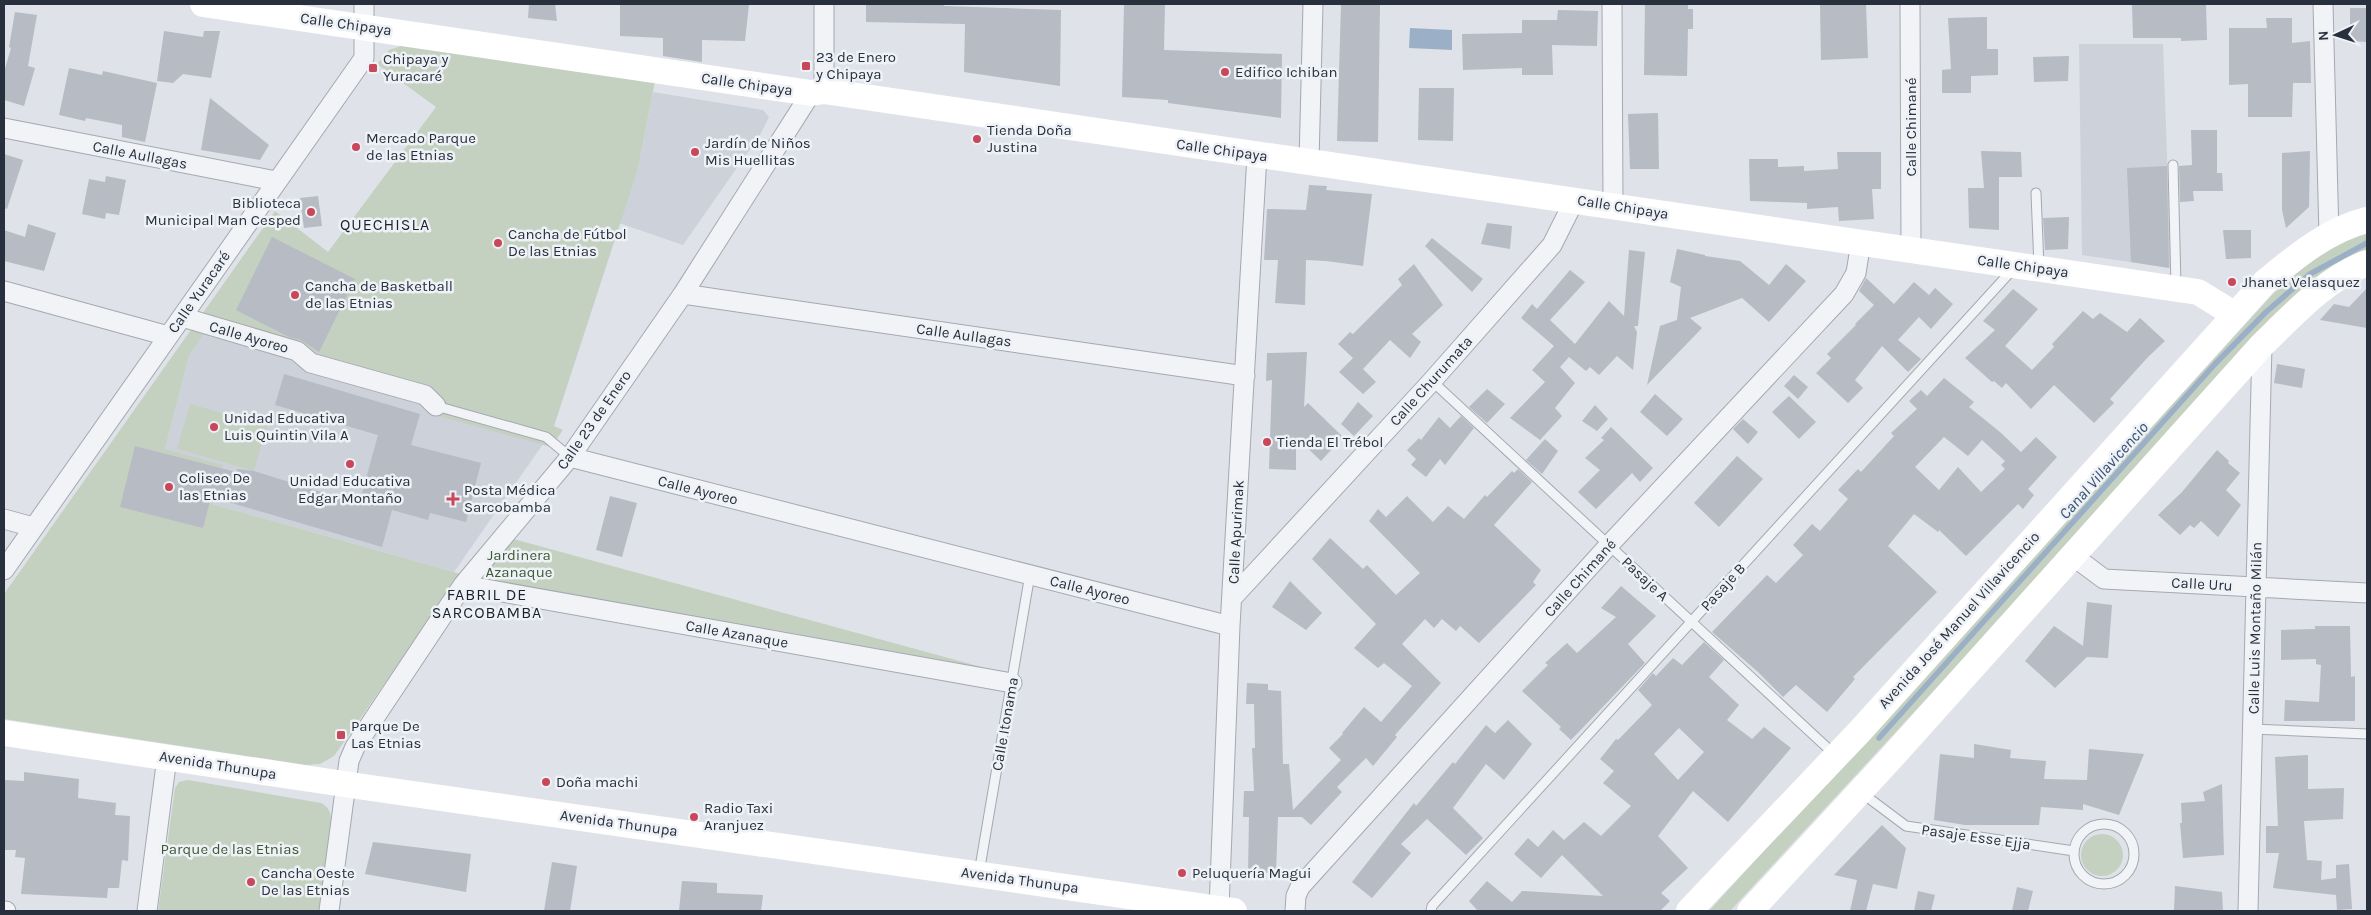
<svg xmlns="http://www.w3.org/2000/svg" width="2371" height="915" font-family="Karla,sans-serif">
<rect width="100%" height="100%" fill="#dfe2e8"/>
<path fill="#cdd1d9" d="M 2079,44 L 2163,44 L 2171,268 L 2082,255 Z
M 653,92 L 763,110 L 769,117 L 760,135 L 683,245 L 619,223 L 638,169 Z
M 205,331 L 423,401 L 428,413 L 543,444 L 454,572 L 212,504 L 165,449 L 189,356 Z"/>
<path fill="#c4d1c0" d="M 404,45 L 655,81 L 638,169 L 554,426 L 563,430 L 551,447 L 427,413 L 423,401 L 295,357 L 205,332 L 189,356 L 165,449 L 223,465 L 212,504 L 461,574 L 334,756 L 320,764 L 306,765 L 4,719 L 4,594 L 275,211 L 328,252 L 436,107 L 377,64 L 389,50 Z
M 2367,231 L 2367,251 L 2050,565 L 1730,911 L 1709,911 L 2273,294 C 2304,266 2328,247 2367,231 Z
M 190,404 L 267,426 L 254,471 L 177,449 Z
M 510,538 L 985,668 L 496,581 L 490,576 L 490,568 Z
M 188,780 L 321,803 C 331,808 331,815 331,825 L 319,911 L 158,911 L 175,788 L 179,782 Z
M2081 855a21 21 0 1 1 42 0a21 21 0 1 1-42 0Z"/>
<path fill="#9bb0c7" d="M 1410,28 L 1452,30 L 1452,50 L 1409,48 Z"/>
<g fill="none" stroke-linecap="round" stroke-linejoin="round">
<path stroke="#9bb0c7" stroke-width="5.5" d="M 1879,738 L 2215,364 L 2266,312 L 2310,274 L 2367,243"/>
</g>
<path fill="#b6bbc4" fill-rule="evenodd" d="M 529,4 L 555,4 L 557,21 L 528,18 Z
M 620,4 L 749,4 L 745,41 L 702,40 L 702,62 L 663,56 L 663,38 L 620,36 Z
M 866,4 L 944,4 L 944,6 L 1061,10 L 1060,86 L 964,72 L 965,24 L 866,22 Z
M 1124,4 L 1165,4 L 1164,50 L 1282,54 L 1281,118 L 1168,103 L 1168,100 L 1122,97 Z
M 1341,4 L 1380,5 L 1378,142 L 1337,141 Z
M 1645,4 L 1688,4 L 1688,9 L 1693,9 L 1693,29 L 1688,29 L 1687,76 L 1644,75 Z
M 1820,4 L 1866,4 L 1868,58 L 1821,60 Z
M 2132,4 L 2206,4 L 2207,40 L 2181,41 L 2181,38 L 2133,38 Z
M 2350,8 L 2367,8 L 2367,42 L 2350,41 Z
M 1558,10 L 1598,11 L 1597,46 L 1552,45 L 1553,75 L 1522,75 L 1522,68 L 1463,70 L 1462,34 L 1522,33 L 1522,20 L 1557,20 Z
M 15,12 L 37,15 L 28,66 L 35,68 L 24,106 L 4,100 L 4,72 L 11,48 L 9,47 Z
M 1987,17 L 1987,49 L 1998,49 L 1998,75 L 1971,76 L 1971,93 L 1942,93 L 1942,70 L 1951,69 L 1948,18 Z
M 2266,18 L 2292,18 L 2292,43 L 2310,41 L 2311,83 L 2293,83 L 2292,117 L 2248,117 L 2248,84 L 2229,85 L 2229,28 L 2267,28 Z
M 164,31 L 203,37 L 204,31 L 220,31 L 211,78 L 183,74 L 173,83 L 157,81 Z
M 2069,56 L 2068,81 L 2034,82 L 2033,57 Z
M 69,68 L 102,75 L 103,71 L 157,83 L 145,142 L 122,137 L 122,125 L 86,118 L 85,121 L 59,115 Z
M 1419,88 L 1454,88 L 1453,141 L 1418,140 Z
M 210,98 L 269,145 L 260,160 L 201,150 Z
M 1658,113 L 1659,169 L 1630,169 L 1628,114 Z
M 2191,130 L 2217,130 L 2217,173 L 2222,173 L 2223,191 L 2193,191 L 2194,201 L 2180,202 L 2179,166 L 2192,165 Z
M 1981,151 L 2021,152 L 2022,177 L 1999,177 L 1999,230 L 1969,228 L 1968,188 L 1984,188 Z
M 2310,151 L 2309,207 L 2286,228 L 2282,210 L 2282,153 Z
M 1837,152 L 1881,152 L 1881,189 L 1872,189 L 1874,219 L 1839,221 L 1838,207 L 1807,209 L 1807,203 L 1750,201 L 1749,159 L 1778,159 L 1778,167 L 1804,166 L 1804,171 L 1838,169 Z
M 4,154 L 23,160 L 7,209 L 4,208 Z
M 2167,166 L 2169,268 L 2131,262 L 2127,168 Z
M 106,176 L 126,180 L 119,215 L 106,213 L 105,219 L 82,214 L 89,179 L 105,182 Z
M 1309,185 L 1327,186 L 1326,190 L 1372,194 L 1363,266 L 1326,261 L 1306,260 L 1305,305 L 1275,303 L 1278,260 L 1264,260 L 1267,209 L 1306,210 Z
M 318,196 L 322,226 L 304,228 L 300,198 Z
M 2069,217 L 2068,249 L 2045,250 L 2043,218 Z
M 1487,223 L 1512,226 L 1510,249 L 1481,244 Z
M 28,224 L 56,233 L 44,271 L 4,261 L 4,230 L 25,237 Z
M 2223,230 L 2251,230 L 2251,258 L 2226,259 Z
M 272,237 L 355,279 L 319,352 L 301,340 L 289,337 L 236,310 Z
M 1432,238 L 1483,279 L 1472,292 L 1425,246 Z
M 1677,249 L 1705,255 L 1705,256 L 1740,261 L 1769,285 L 1786,264 L 1806,281 L 1769,322 L 1742,298 L 1690,318 L 1702,328 L 1647,385 L 1660,326 L 1677,320 L 1681,287 L 1670,282 Z
M 1629,250 L 1645,252 L 1638,326 L 1634,326 L 1637,332 L 1633,370 L 1617,356 L 1599,375 L 1590,367 L 1586,371 L 1569,357 L 1560,367 L 1575,383 L 1555,408 L 1562,416 L 1540,440 L 1510,418 L 1545,382 L 1532,370 L 1554,346 L 1521,318 L 1532,304 L 1537,309 L 1570,270 L 1585,282 L 1550,320 L 1575,344 L 1609,301 L 1624,316 Z
M 1414,264 L 1443,305 L 1412,334 L 1421,342 L 1410,358 L 1390,340 L 1363,369 L 1376,382 L 1363,394 L 1339,372 L 1353,358 L 1338,344 L 1350,332 L 1353,334 L 1402,285 L 1398,279 Z
M 1866,278 L 1894,304 L 1914,282 L 1929,295 L 1935,288 L 1953,304 L 1931,329 L 1919,317 L 1898,340 L 1921,359 L 1908,372 L 1882,346 L 1855,380 L 1863,388 L 1848,403 L 1816,373 L 1831,358 L 1827,354 L 1856,325 L 1855,324 L 1874,305 L 1859,291 Z
M 2367,288 L 2367,328 L 2320,320 L 2334,304 L 2349,307 Z
M 2013,289 L 2038,309 L 2005,346 L 2032,370 L 2054,347 L 2052,344 L 2083,311 L 2093,319 L 2100,313 L 2127,332 L 2140,318 L 2165,341 L 2148,357 L 2110,399 L 2114,403 L 2094,423 L 2054,385 L 2031,409 L 2006,383 L 2002,388 L 1994,381 L 1992,382 L 1965,358 L 1995,330 L 1983,321 Z
M 1307,352 L 1304,407 L 1308,403 L 1343,437 L 1321,461 L 1296,437 L 1296,470 L 1269,469 L 1272,380 L 1266,381 L 1267,353 Z
M 2277,364 L 2305,369 L 2302,388 L 2274,383 Z
M 284,374 L 420,414 L 411,445 L 481,463 L 466,522 L 430,513 L 428,520 L 392,510 L 382,547 L 211,497 L 203,528 L 120,507 L 135,446 L 236,472 L 237,469 L 254,471 L 359,504 L 378,435 L 275,405 Z
M 1794,375 L 1808,387 L 1798,399 L 1784,386 Z
M 1944,378 L 1974,402 L 1969,407 L 2000,432 L 2021,452 L 2036,437 L 2057,457 L 2028,489 L 2034,495 L 2023,509 L 2018,504 L 1966,556 L 1939,530 L 1938,532 L 1914,514 L 1888,546 L 1937,592 L 1853,677 L 1855,679 L 1827,712 L 1796,685 L 1783,697 L 1758,672 L 1712,632 L 1767,575 L 1776,583 L 1803,555 L 1793,545 L 1812,524 L 1820,531 L 1848,499 L 1838,490 L 1858,469 L 1861,472 L 1894,436 L 1891,433 L 1917,409 L 1909,401 L 1921,390 L 1927,396 ZM 1944,437 L 1968,456 L 1982,440 L 2005,461 L 2001,465 L 2005,469 L 1981,492 L 1958,467 L 1939,490 L 1915,467 Z
M 1487,389 L 1505,404 L 1487,423 L 1469,407 Z
M 1655,394 L 1683,419 L 1667,436 L 1640,412 Z
M 1789,396 L 1816,422 L 1799,439 L 1772,412 Z
M 1358,402 L 1373,416 L 1354,436 L 1341,424 Z
M 1595,405 L 1608,419 L 1597,431 L 1582,421 Z
M 1461,416 L 1474,428 L 1445,465 L 1440,459 L 1426,477 L 1411,465 L 1416,459 L 1407,450 L 1419,438 L 1421,440 L 1439,417 L 1450,428 Z
M 1743,419 L 1758,432 L 1748,444 L 1733,429 Z
M 1611,427 L 1653,468 L 1640,482 L 1632,473 L 1596,509 L 1578,492 L 1600,470 L 1585,458 L 1604,440 L 1601,438 Z
M 1545,439 L 1558,451 L 1542,474 L 1526,460 Z
M 2217,450 L 2229,461 L 2228,463 L 2240,473 L 2226,490 L 2241,505 L 2218,537 L 2201,521 L 2194,528 L 2190,525 L 2180,535 L 2158,515 L 2182,492 Z
M 1737,456 L 1763,479 L 1719,527 L 1694,503 Z
M 1518,469 L 1532,482 L 1494,525 L 1541,570 L 1533,582 L 1536,585 L 1479,643 L 1460,626 L 1456,631 L 1442,619 L 1434,628 L 1425,619 L 1402,644 L 1441,683 L 1395,735 L 1397,737 L 1373,766 L 1366,758 L 1337,787 L 1342,792 L 1311,825 L 1302,817 L 1278,817 L 1276,873 L 1248,873 L 1249,817 L 1243,817 L 1244,791 L 1254,791 L 1252,748 L 1255,748 L 1254,704 L 1246,704 L 1247,683 L 1268,684 L 1268,690 L 1281,691 L 1283,764 L 1289,764 L 1293,810 L 1341,760 L 1329,748 L 1343,734 L 1342,733 L 1364,707 L 1381,722 L 1412,686 L 1384,663 L 1378,668 L 1354,648 L 1376,624 L 1312,559 L 1330,538 L 1363,569 L 1367,565 L 1396,595 L 1420,573 L 1369,521 L 1378,509 L 1386,517 L 1407,496 L 1433,522 L 1448,506 L 1464,519 L 1485,495 L 1487,497 L 1512,471 L 1514,473 Z
M 610,496 L 637,503 L 622,557 L 596,550 Z
M 1290,581 L 1322,613 L 1306,630 L 1272,607 Z
M 1621,586 L 1656,616 L 1628,644 L 1645,663 L 1571,740 L 1559,729 L 1561,727 L 1522,691 L 1548,665 L 1545,663 L 1567,643 L 1577,653 L 1616,617 L 1601,608 Z
M 2087,602 L 2112,605 L 2108,658 L 2087,657 L 2055,688 L 2025,661 L 2054,626 L 2083,646 Z
M 2315,626 L 2350,626 L 2351,677 L 2355,676 L 2355,721 L 2284,721 L 2285,700 L 2319,702 L 2321,665 L 2316,664 L 2316,659 L 2281,660 L 2281,630 L 2315,629 Z
M 1704,642 L 1724,660 L 1709,677 L 1739,705 L 1727,720 L 1752,739 L 1764,727 L 1791,748 L 1728,822 L 1693,791 L 1658,836 L 1688,868 L 1661,893 L 1670,901 L 1660,911 L 1478,911 L 1469,901 L 1487,881 L 1512,902 L 1522,891 L 1603,896 L 1562,855 L 1541,878 L 1514,854 L 1528,838 L 1538,847 L 1553,830 L 1564,840 L 1584,822 L 1601,836 L 1631,806 L 1603,783 L 1614,771 L 1600,759 L 1616,739 L 1618,740 L 1652,705 L 1638,690 L 1653,673 L 1656,676 L 1673,658 L 1682,665 ZM 1679,728 L 1704,752 L 1678,780 L 1654,754 Z
M 1508,720 L 1532,744 L 1504,780 L 1486,764 L 1453,808 L 1483,838 L 1466,855 L 1427,819 L 1401,844 L 1411,853 L 1372,898 L 1352,882 L 1414,803 L 1416,806 L 1453,762 L 1455,764 L 1486,725 L 1495,733 Z
M 1974,744 L 2011,750 L 2010,758 L 2046,761 L 2044,779 L 2087,780 L 2089,749 L 2144,754 L 2119,815 L 2083,804 L 2083,810 L 2041,807 L 2039,825 L 1965,825 L 1934,820 L 1940,754 L 1974,758 Z
M 2308,755 L 2308,789 L 2344,788 L 2343,819 L 2304,821 L 2307,860 L 2322,861 L 2321,880 L 2336,878 L 2336,865 L 2349,864 L 2352,909 L 2337,910 L 2336,895 L 2273,888 L 2279,853 L 2266,853 L 2266,826 L 2278,826 L 2275,757 Z
M 24,772 L 79,779 L 78,798 L 116,803 L 115,815 L 130,816 L 128,861 L 122,860 L 119,888 L 108,888 L 107,898 L 21,894 L 25,858 L 15,857 L 16,850 L 4,850 L 4,780 L 24,781 Z
M 2222,784 L 2224,855 L 2183,858 L 2180,823 L 2182,823 L 2181,803 L 2205,801 L 2203,792 Z
M 1882,825 L 1906,848 L 1897,889 L 1873,884 L 1866,911 L 1850,911 L 1857,880 L 1834,875 Z
M 373,842 L 471,854 L 466,892 L 365,874 Z
M 552,862 L 577,866 L 570,911 L 544,911 Z
M 682,881 L 717,883 L 717,893 L 763,895 L 761,911 L 679,911 Z
M 2175,886 L 2222,892 L 2223,911 L 2174,911 Z
M 2017,887 L 2033,891 L 2028,911 L 2012,911 Z
M 1918,891 L 1935,895 L 1931,911 L 1914,911 Z"/>
<g fill="none" stroke-linecap="round" stroke-linejoin="round">
<defs>
<path id="lane" d="M 2173,165 L 2176,286
M 2036,193 L 2039,267
M 1432,381 L 1834,754
M 436,406 L 546,437 L 570,457
M 2252,729 L 2367,734
M 1862,793 L 1906,826 L 2074,851
M2074 854a30 30 0 1 1 60 0a30 30 0 1 1-60 0Z
M 979,873 L 1030,574
M 1431,911 L 1432,906 L 2014,268"/>
<path id="street" d="M 1612,4 L 1613,205
M 1910,4 L 1911,250
M 2323,4 L 2329,236
M 824,91 L 824,4
M 4,128 L 276,181
M 1309,162 L 1313,4
M 4,291 L 168,336
M 683,294 L 1245,376
M 182,317 L 297,351 L 311,363 L 425,395 L 436,406
M 570,457 L 1230,626
M 4,519 L 33,527
M 2073,556 L 2104,579 L 2367,593
M 4,570 L 364,58 L 364,4
M 463,585 L 1012,683
M 1233,597 L 1432,381 L 1552,245 L 1575,199
M 1219,909 L 1230,626 L 1257,155
M 4,911 L 6,911
M 147,911 L 167,757
M 329,911 L 349,761 L 355,747 L 463,585 L 570,457 L 683,294 L 811,93
M 1295,911 L 1296,896 L 1300,887 L 1609,545 L 1844,294 L 1856,273 L 1861,242
M 2248,911 L 2262,345"/>
</defs>
<use href="#lane" stroke="#a4a9b2" stroke-width="11"/>
<use href="#street" stroke="#a4a9b2" stroke-width="21"/>
<use href="#lane" stroke="#f1f3f6" stroke-width="9"/>
<use href="#street" stroke="#f1f3f6" stroke-width="19"/>
<path stroke="#fff" stroke-width="26" d="M 203,4 L 811,93 L 824,91 L 2198,292 L 2234,314
M 4,733 L 364,787 L 1234,911
M 1689,911 L 1861,730 L 2265,282 C 2295,257 2329,229 2367,220
M 1750,911 L 1892,757 L 2262,345 C 2293,315 2326,278 2367,263"/>
</g>
<g fill="#c9475a" stroke="#eef1f5" stroke-width="2">
<rect x="801" y="61" width="10" height="10" rx="2.5"/>
<rect x="368" y="63" width="10" height="10" rx="2.5"/>
<circle cx="1225" cy="72" r="5"/>
<circle cx="977" cy="139" r="5"/>
<circle cx="356" cy="147" r="5"/>
<circle cx="695" cy="152" r="5"/>
<circle cx="311" cy="212" r="5"/>
<circle cx="498" cy="243" r="5"/>
<circle cx="2232" cy="282" r="5"/>
<circle cx="295" cy="295" r="5"/>
<circle cx="214" cy="427" r="5"/>
<circle cx="1267" cy="442" r="5"/>
<circle cx="350" cy="464" r="5"/>
<circle cx="169" cy="487" r="5"/>
<path d="M450.5 491.5h5v5h5v5h-5v5h-5v-5h-5v-5h5z"/>
<rect x="336" y="730" width="10" height="10" rx="2.5"/>
<circle cx="546" cy="782" r="5"/>
<circle cx="694" cy="817" r="5"/>
<circle cx="1182" cy="873" r="5"/>
<circle cx="251" cy="882" r="5"/>
</g>
<g text-anchor="middle" stroke-width="5" stroke-linejoin="round" paint-order="stroke">
<g font-size="15" fill="#28303e" stroke="#eef1f5">
<text transform="translate(346 24) rotate(8)" y="5">Calle Chipaya</text>
<text transform="translate(747 84) rotate(8)" y="5">Calle Chipaya</text>
<text transform="translate(1911 127) rotate(-90)" y="5">Calle Chimané</text>
<text transform="translate(1222 150) rotate(8)" y="5">Calle Chipaya</text>
<text transform="translate(140 155) rotate(11)" y="5">Calle Aullagas</text>
<text transform="translate(1623 207) rotate(9)" y="5">Calle Chipaya</text>
<text transform="translate(2023 266) rotate(8)" y="5">Calle Chipaya</text>
<text transform="translate(199 292) rotate(-55)" y="5">Calle Yuracaré</text>
<text transform="translate(964 335) rotate(8)" y="5">Calle Aullagas</text>
<text transform="translate(249 337) rotate(16)" y="5">Calle Ayoreo</text>
<text transform="translate(1431 381) rotate(-48)" y="5">Calle Churumata</text>
<text transform="translate(594 420) rotate(-55)" y="5">Calle 23 de Enero</text>
<text transform="translate(698 490) rotate(14)" y="5">Calle Ayoreo</text>
<text transform="translate(1236 532) rotate(-87)" y="5">Calle Apurimak</text>
<text transform="translate(1580 578) rotate(-48)" y="5">Calle Chimané</text>
<text transform="translate(1645 579) rotate(43)" y="5">Pasaje A</text>
<text transform="translate(2202 584) rotate(3)" y="5">Calle Uru</text>
<text transform="translate(1723 587) rotate(-48)" y="5">Pasaje B</text>
<text transform="translate(1090 590) rotate(14)" y="5">Calle Ayoreo</text>
<text transform="translate(1959 620) rotate(-48)" y="5">Avenida José Manuel Villavicencio</text>
<text transform="translate(2255 628) rotate(-89)" y="5">Calle Luis Montaño Milán</text>
<text transform="translate(737 634) rotate(10)" y="5">Calle Azanaque</text>
<text transform="translate(1005 724) rotate(-80)" y="5">Calle Itonama</text>
<text transform="translate(218 765) rotate(9)" y="5">Avenida Thunupa</text>
<text transform="translate(619 823) rotate(8)" y="5">Avenida Thunupa</text>
<text transform="translate(1976 837) rotate(8)" y="5">Pasaje Esse Ejja</text>
<text transform="translate(1020 880) rotate(8)" y="5">Avenida Thunupa</text>
</g>
<g font-size="15" fill="#28303e" stroke="#eef1f5" text-anchor="start">
<text x="816" y="62">23 de Enero<tspan x="816" dy="17">y Chipaya</tspan></text>
<text x="383" y="64">Chipaya y<tspan x="383" dy="17">Yuracaré</tspan></text>
<text x="1235" y="77">Edifico Ichiban</text>
<text x="987" y="135">Tienda Doña<tspan x="987" dy="17">Justina</tspan></text>
<text x="366" y="143">Mercado Parque<tspan x="366" dy="17">de las Etnias</tspan></text>
<text x="705" y="148">Jardín de Niños<tspan x="705" dy="17">Mis Huellitas</tspan></text>
<text x="301" y="208" text-anchor="end">Biblioteca<tspan x="301" dy="17">Municipal Man Cesped</tspan></text>
<text x="508" y="239">Cancha de Fútbol<tspan x="508" dy="17">De las Etnias</tspan></text>
<text x="2242" y="287">Jhanet Velasquez</text>
<text x="305" y="291">Cancha de Basketball<tspan x="305" dy="17">de las Etnias</tspan></text>
<text x="224" y="423">Unidad Educativa<tspan x="224" dy="17">Luis Quintin Vila A</tspan></text>
<text x="1277" y="447">Tienda El Trébol</text>
<text x="179" y="483">Coliseo De<tspan x="179" dy="17">las Etnias</tspan></text>
<text x="350" y="486" text-anchor="middle">Unidad Educativa<tspan x="350" dy="17">Edgar Montaño</tspan></text>
<text x="464" y="495">Posta Médica<tspan x="464" dy="17">Sarcobamba</tspan></text>
<text x="351" y="731">Parque De<tspan x="351" dy="17">Las Etnias</tspan></text>
<text x="556" y="787">Doña machi</text>
<text x="704" y="813">Radio Taxi<tspan x="704" dy="17">Aranjuez</tspan></text>
<text x="261" y="878">Cancha Oeste<tspan x="261" dy="17">De las Etnias</tspan></text>
<text x="1192" y="878">Peluquería Magui</text>
</g>
<g font-size="15" fill="#3c5936" stroke="#eef1f5">
<text x="519" y="560">Jardinera<tspan x="519" dy="17">Azanaque</tspan></text>
<text x="230" y="854">Parque de las Etnias</text>
</g>
<g font-size="16" letter-spacing="1" fill="#1a212f" stroke="#eef1f5">
<text x="385" y="230">QUECHISLA</text>
<text x="487" y="600">FABRIL DE<tspan x="487" dy="18">SARCOBAMBA</tspan></text>
</g>
<g font-size="16" font-style="italic" fill="#344e70" stroke="#eef1f5">
<text transform="translate(2103 470) rotate(-48)" y="6">Canal Villavicencio</text>
</g>
</g>
<rect width="2371" height="915" fill="none" stroke="#28303e" stroke-width="10"/>
<g transform="translate(2336 35) rotate(266)" stroke="#eef1f5" stroke-width="4" paint-order="stroke">
<path d="M0-4L9 19L0 12L-9 19Z" fill="#28303e"/>
<text y="-8" font-size="14" font-weight="bold" text-anchor="middle" fill="#28303e">N</text>
</g>
</svg>
